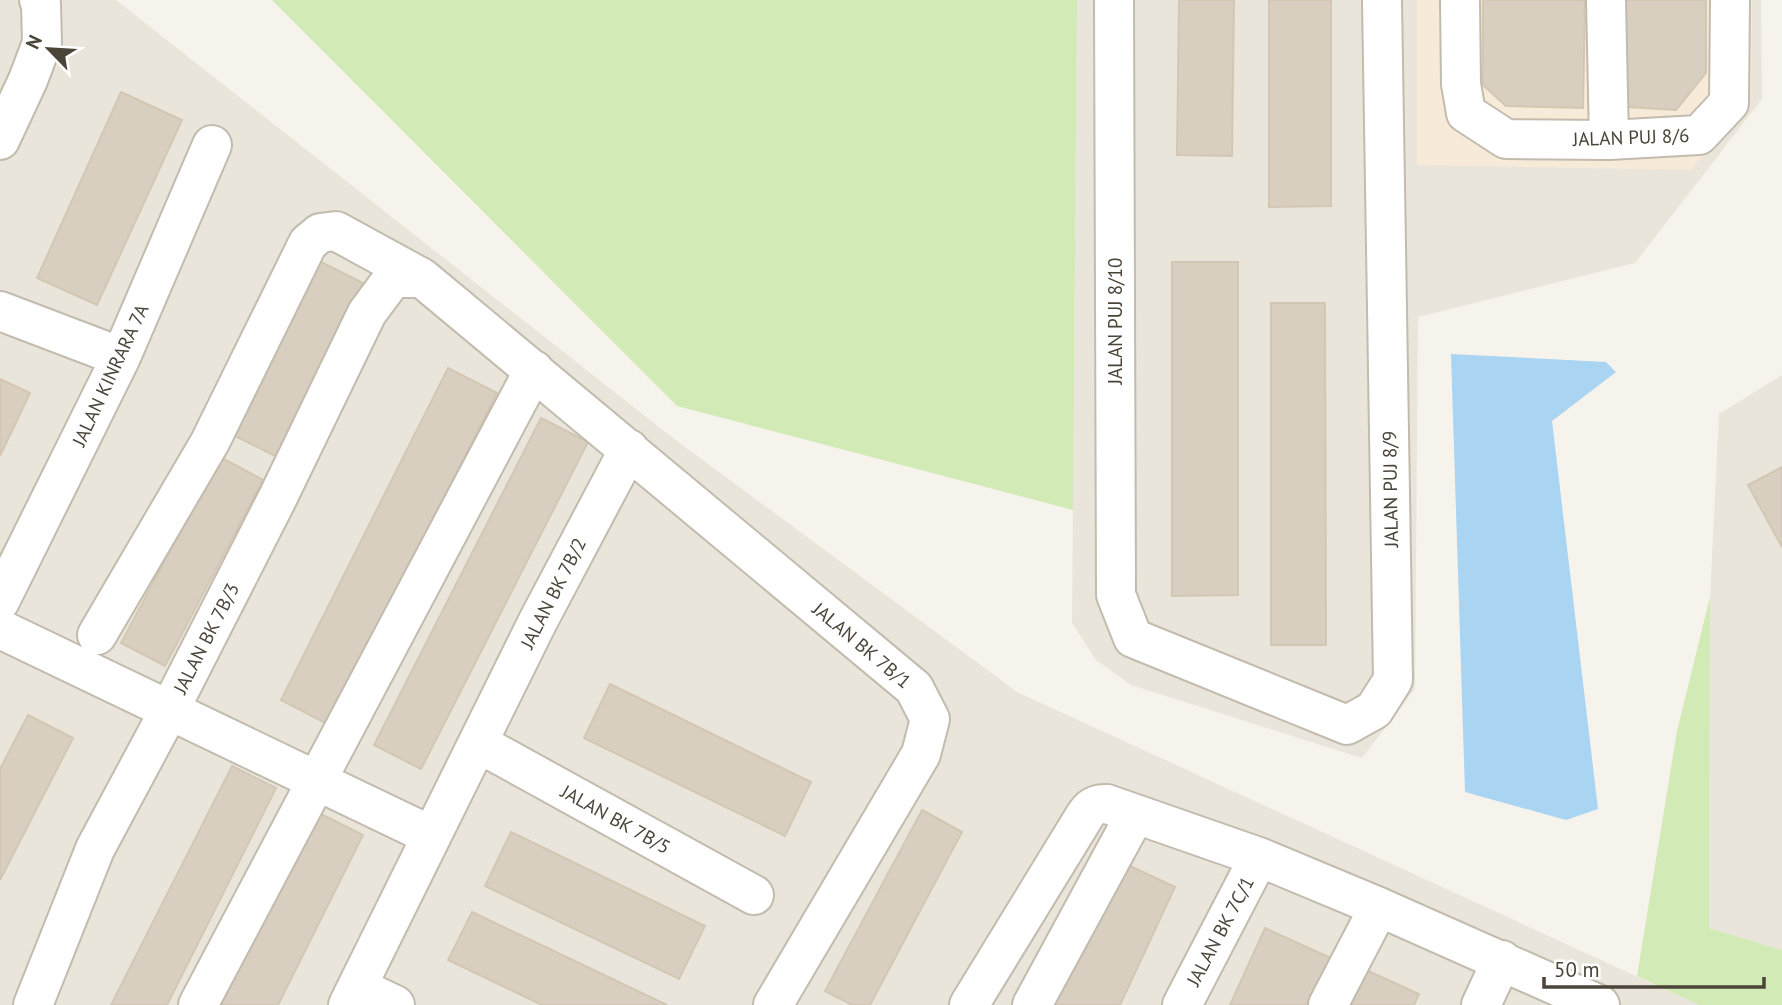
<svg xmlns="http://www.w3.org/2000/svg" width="1782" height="1005" font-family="'PT Sans',sans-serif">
<rect width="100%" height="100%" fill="#f6f3ec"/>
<path fill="#eae5da" d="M 0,0 L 116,0 L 669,435 L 1017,692 L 1699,1005 L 0,1005 Z
M 1077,0 L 1761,0 L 1762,99 L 1635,263 L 1418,317 L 1415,689 L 1362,758 L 1131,685 L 1096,660 L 1072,623 Z
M 1782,375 L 1782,950 L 1709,928 L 1710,597 L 1719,414 Z"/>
<path fill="#f7ead8" d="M 1417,0 L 1752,0 L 1751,94 L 1691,170 L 1417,165 Z"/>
<path fill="#d2eab5" d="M 272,0 L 1077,0 L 1073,510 L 677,406 Z
M 1710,597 L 1709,928 L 1782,950 L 1782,1005 L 1699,1005 L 1637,976 L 1677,731 Z"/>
<path fill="#a9d4f2" d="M 1451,354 L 1606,362 L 1616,372 L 1552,421 L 1598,809 L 1566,820 L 1465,792 Z"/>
<path fill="#d8cfc1" stroke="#d3c7b4" stroke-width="2" d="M 1179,0 L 1234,0 L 1232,156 L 1177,155 Z
M 1269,0 L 1331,0 L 1331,206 L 1269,207 Z
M 1483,0 L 1585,0 L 1583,108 L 1506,106 L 1483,85 Z
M 1608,0 L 1706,0 L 1706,73 L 1676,110 L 1610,106 Z
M 121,92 L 182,120 L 97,305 L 37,278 Z
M 319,261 L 363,283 L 279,458 L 235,436 Z
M 1172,262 L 1238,262 L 1238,595 L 1172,596 Z
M 1271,303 L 1325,303 L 1326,645 L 1271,645 Z
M 448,368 L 497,393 L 329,725 L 281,700 Z
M 0,379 L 30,393 L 0,456 Z
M 541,418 L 588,442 L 421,769 L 374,745 Z
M 220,457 L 263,480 L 165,666 L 121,643 Z
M 1782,467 L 1782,547 L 1748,485 Z
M 610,684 L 811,782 L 785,836 L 584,738 Z
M 28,715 L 73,738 L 0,880 L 0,769 Z
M 232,766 L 276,788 L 167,1005 L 111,1005 Z
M 922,810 L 962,832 L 870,1005 L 852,1005 L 825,991 Z
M 317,812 L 363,835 L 278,1005 L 221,1005 Z
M 511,832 L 705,926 L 679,979 L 485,886 Z
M 1113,858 L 1175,887 L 1120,1005 L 1046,1005 Z
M 472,912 L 667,1005 L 542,1005 L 448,960 Z
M 1265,928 L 1333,959 L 1312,1005 L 1230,1005 Z
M 1355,965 L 1419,994 L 1414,1005 L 1337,1005 Z"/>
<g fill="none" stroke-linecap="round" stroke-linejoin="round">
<defs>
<path id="minor" d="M 1114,0 L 1116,595 L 1133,638 L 1347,725 L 1374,710 L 1393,680 L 1382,0
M 1460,0 L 1461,84 L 1466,113 L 1506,139 L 1609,140 L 1699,135 L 1729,103 L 1730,0
M 1606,0 L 1609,140
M 0,140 L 28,80 L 42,43 L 41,4 L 39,0
M 0,311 L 121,357
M 0,601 L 121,357 L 212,145
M 0,629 L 430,835
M 97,635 L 210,442 L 308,243 L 320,233 L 336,231 L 422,278
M 478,743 L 754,895
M 357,987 L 395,1005
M 33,1005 L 95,849 L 170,709 L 278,497 L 367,313 L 393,278 L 422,278 L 914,688 L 930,719 L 921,754 L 773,1005
M 198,1005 L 534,370
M 348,1005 L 538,621 L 629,449
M 969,1005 L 1081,822 C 1088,810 1093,803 1107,804 L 1259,857 L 1379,907 L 1600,1005
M 1032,1005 L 1135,815
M 1182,1005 L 1259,857
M 1328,1005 L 1379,907
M 1481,1005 L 1502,960"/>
</defs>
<use href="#minor" stroke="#c2bbae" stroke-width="42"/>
<use href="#minor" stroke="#fff" stroke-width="38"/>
</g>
<g text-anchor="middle" stroke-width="5" stroke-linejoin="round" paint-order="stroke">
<g font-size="19" fill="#4b4439" stroke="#fff">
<text transform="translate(1631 137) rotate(-2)" y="7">JALAN PUJ 8/6</text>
<text transform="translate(1115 321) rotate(-90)" y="7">JALAN PUJ 8/10</text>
<text transform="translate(110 375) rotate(-65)" y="7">JALAN KINRARA 7A</text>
<text transform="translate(1390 489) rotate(-91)" y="7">JALAN PUJ 8/9</text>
<text transform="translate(553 593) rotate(-63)" y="7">JALAN BK 7B/2</text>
<text transform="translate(206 638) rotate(-63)" y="7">JALAN BK 7B/3</text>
<text transform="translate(862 645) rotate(40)" y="7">JALAN BK 7B/1</text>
<text transform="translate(616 819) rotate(29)" y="7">JALAN BK 7B/5</text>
<text transform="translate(1220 931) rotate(-62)" y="7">JALAN BK 7C/1</text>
</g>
</g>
<g transform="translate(49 49) rotate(295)" stroke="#ffffff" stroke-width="5" paint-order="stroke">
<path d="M0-5L12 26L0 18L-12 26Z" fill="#4b4439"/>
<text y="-10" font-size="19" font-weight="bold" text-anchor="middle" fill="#4b4439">N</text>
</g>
<path d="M1544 977v10h220v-10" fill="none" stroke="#4b4439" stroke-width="3.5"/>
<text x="1554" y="977" font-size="21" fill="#4b4439" stroke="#ffffff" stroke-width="5" paint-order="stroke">50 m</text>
</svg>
